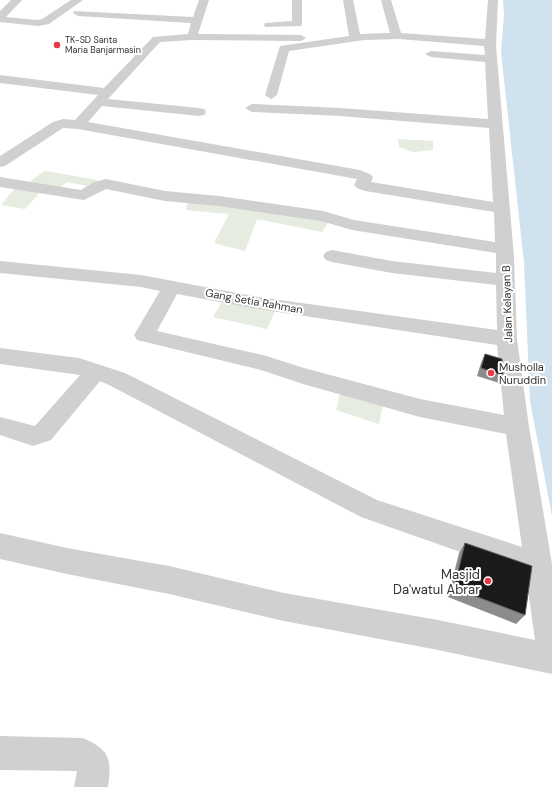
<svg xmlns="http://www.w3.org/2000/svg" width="552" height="787" font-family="'DM Sans',sans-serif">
<rect width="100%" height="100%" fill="#fff"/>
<path fill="#e6ecdf" d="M 398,139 L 433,141 L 433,150 L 413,152 L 399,147 Z
M 45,171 L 98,180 L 87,186 L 67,182 L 58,189 L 44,188 L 25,209 L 1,205 L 14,189 L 26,184 Z
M 188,202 L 209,203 L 330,220 L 322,232 L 257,219 L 245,251 L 214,243 L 229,214 L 186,210 Z
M 223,300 L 276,309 L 267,329 L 213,317 Z
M 341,390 L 383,405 L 379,424 L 336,410 Z"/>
<path fill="#cfe2ee" d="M 503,0 L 552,0 L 552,516 L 530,401 L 524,263 L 501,52 L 504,15 Z"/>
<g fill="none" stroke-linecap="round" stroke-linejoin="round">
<path fill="#d0d0d0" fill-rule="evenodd" d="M 11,0 L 22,0 L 6,17 L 38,20 L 42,19 L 71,0 L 83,0 L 49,24 L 38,26 L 0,22 L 0,11 Z
M 199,0 L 209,0 L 198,34 L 301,35 L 306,38 L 301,41 L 192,40 L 160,42 L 108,99 L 199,108 L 204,109 L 206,112 L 204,115 L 199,116 L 102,106 L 88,122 L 360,170 L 370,174 L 373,177 L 371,182 L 493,202 L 489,128 L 340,116 L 252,112 L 245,108 L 252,104 L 340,108 L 488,119 L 485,62 L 431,57 L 425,54 L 431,51 L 485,55 L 484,46 L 399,39 L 364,40 L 289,51 L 277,95 L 271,99 L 265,95 L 280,46 L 349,36 L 343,0 L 353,0 L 360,34 L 390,33 L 381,0 L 391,0 L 401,33 L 485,39 L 488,0 L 498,0 L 496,46 L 514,257 L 517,339 L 529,427 L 552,564 L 552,674 L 438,650 L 284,621 L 169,594 L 67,574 L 0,559 L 0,533 L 67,548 L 169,566 L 284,593 L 438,620 L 535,640 L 526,575 L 361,517 L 109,385 L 100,381 L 51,440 L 33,446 L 0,435 L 0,417 L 35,426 L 80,375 L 0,364 L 0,348 L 79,358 L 125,373 L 377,500 L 522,547 L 506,434 L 420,417 L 303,384 L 261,370 L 137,340 L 134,335 L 160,291 L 141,287 L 0,273 L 0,261 L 141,275 L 258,297 L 497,330 L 496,285 L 392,273 L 332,262 L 326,260 L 323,256 L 326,252 L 332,250 L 392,261 L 496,273 L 496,253 L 352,230 L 321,221 L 219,206 L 165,201 L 106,189 L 84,200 L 0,187 L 0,177 L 81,190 L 94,182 L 106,179 L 165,191 L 219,196 L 323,211 L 354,220 L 495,242 L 494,212 L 365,191 L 357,188 L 354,185 L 357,179 L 78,129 L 63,128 L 5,166 L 0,167 L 0,156 L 53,122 L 63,119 L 75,120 L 98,95 L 0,83 L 0,75 L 104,88 L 153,37 L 188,34 L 191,23 L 78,16 L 73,13 L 74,11 L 193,17 ZM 177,294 L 258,309 L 497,345 L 504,415 L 420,399 L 304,368 L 263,355 L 157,331 Z
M 292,0 L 302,0 L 302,24 L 301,26 L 265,27 L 264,25 L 265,23 L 292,21 Z
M 0,736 L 83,738 C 110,750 112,759 108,787 L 74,787 L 77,771 L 0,770 Z"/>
</g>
<path fill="#8c8c8c" d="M 485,354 L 503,375 L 499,383 L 477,376 L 481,363 Z
M 465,543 L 525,615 L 516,624 L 448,597 L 459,553 Z"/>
<path fill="#1a1a1a" stroke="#5f5f5f" d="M 485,354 L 502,359 L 503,375 L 481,368 Z
M 465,543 L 532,566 L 525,615 L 454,588 Z"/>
<g fill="#e63946" stroke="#fff" stroke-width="1.5">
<circle cx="57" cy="45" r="4"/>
<circle cx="491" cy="373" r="4"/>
<circle cx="488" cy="581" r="4"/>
</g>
<g text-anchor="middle" stroke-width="4" stroke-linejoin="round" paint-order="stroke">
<g font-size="9" fill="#333" stroke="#fff" text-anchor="start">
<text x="65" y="43">TK-SD Santa<tspan x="65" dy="10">Maria Banjarmasin</tspan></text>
</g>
<g font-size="11" fill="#333" stroke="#fff">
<text transform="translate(254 301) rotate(10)" y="4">Gang Setia Rahman</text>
<text transform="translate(507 304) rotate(-92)" y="4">Jalan Kelayan B</text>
</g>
<g font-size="11" fill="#333" stroke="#fff" text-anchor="start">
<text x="499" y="371">Musholla<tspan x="499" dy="13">Nuruddin</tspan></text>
</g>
<g font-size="13" fill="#333" stroke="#fff" text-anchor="end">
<text x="480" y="579">Masjid<tspan x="480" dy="15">Da'watul Abrar</tspan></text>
</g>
</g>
</svg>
